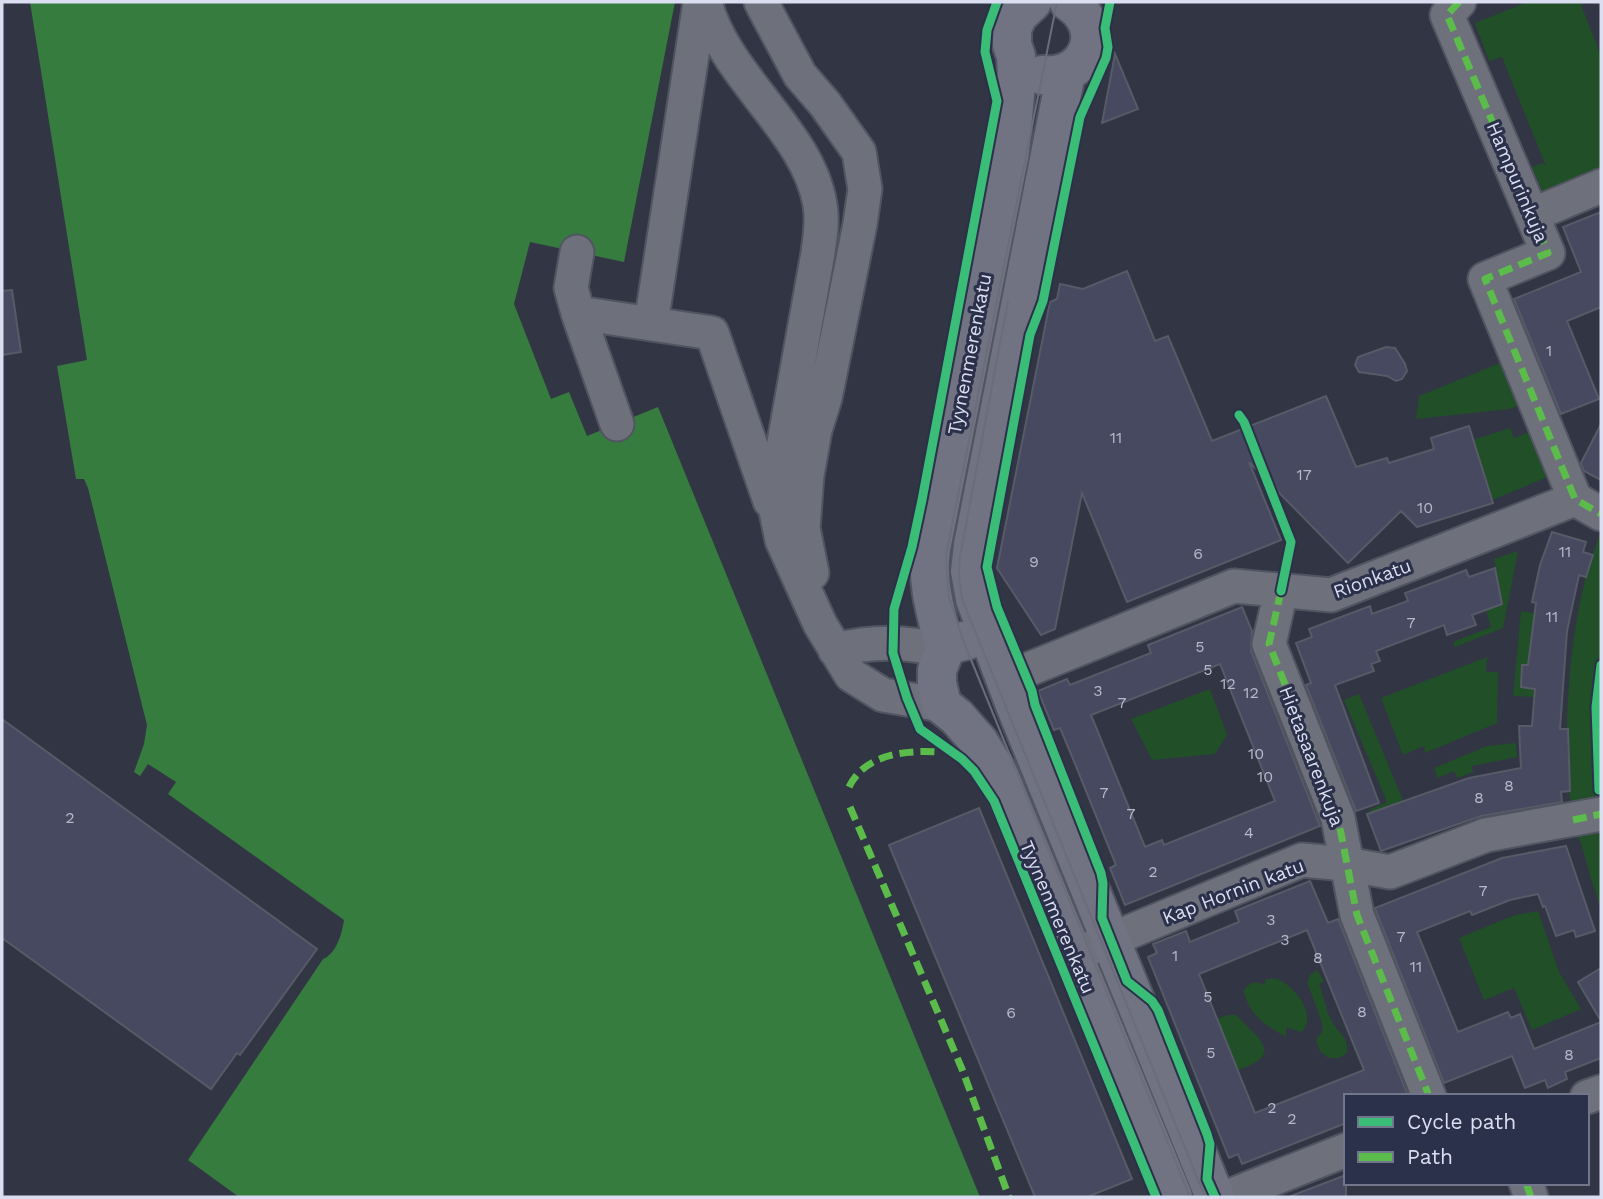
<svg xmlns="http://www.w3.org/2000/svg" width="1603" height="1199" font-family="'Work Sans',sans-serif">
<rect width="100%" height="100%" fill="#323544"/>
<path fill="#214f28" d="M 1527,2 L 1580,2 L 1601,56 L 1601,173 L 1544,195 L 1532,167 L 1543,163 L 1546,166 L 1502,57 L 1489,61 L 1475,23 Z
M 1505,361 L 1522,405 L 1509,409 L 1416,419 L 1419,396 Z
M 1510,428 L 1514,438 L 1532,431 L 1550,476 L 1492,500 L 1473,440 Z
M 1601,532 L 1601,908 C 1593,888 1588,867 1582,847 C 1579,837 1574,827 1572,816 C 1560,736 1569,607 1601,532 Z
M 1518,551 L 1503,628 L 1455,647 L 1453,642 L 1491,627 L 1486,610 L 1502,603 L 1494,559 Z
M 1521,611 L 1534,613 L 1528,665 L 1522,666 L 1521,687 L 1535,689 L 1535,697 L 1513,696 Z
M 1487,657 L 1486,672 L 1498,672 L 1497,723 L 1425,753 L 1424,746 L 1403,755 L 1381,698 Z
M 1210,689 L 1227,735 L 1215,754 L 1152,760 L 1131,719 Z
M 1359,694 L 1404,803 L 1372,816 L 1369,810 L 1387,802 L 1344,700 Z
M 1516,743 L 1517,757 L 1472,766 L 1473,772 L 1457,778 L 1454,771 L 1438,778 L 1434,768 L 1487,746 Z
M 1538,911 L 1559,972 L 1581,1009 L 1532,1030 L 1514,988 L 1484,1000 L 1459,938 L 1515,915 Z
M 1317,970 L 1324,981 L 1319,984 C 1324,996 1326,1012 1333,1023 C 1340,1035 1349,1037 1347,1053 L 1339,1058 L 1328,1058 L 1320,1051 L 1316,1040 L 1322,1032 L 1323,1025 L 1307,982 L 1311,974 Z
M 1266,979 C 1269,979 1273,978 1277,979 C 1294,985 1319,1016 1301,1032 L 1286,1027 L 1286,1037 C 1263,1023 1252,1018 1243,991 C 1251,982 1254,980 1264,985 Z
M 1227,1015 L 1236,1015 C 1260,1040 1285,1054 1238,1070 L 1217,1019 Z"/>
<path fill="#377c3f" d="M 30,2 L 675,2 L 624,262 L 530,242 L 514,304 L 551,399 L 569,392 L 587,436 L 658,407 L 980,1197 L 239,1197 L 188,1160 L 323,959 C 336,954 342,934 344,920 L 168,794 L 176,782 L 148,764 L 140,776 L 134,772 L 144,744 L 147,725 L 88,488 L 84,479 L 76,479 L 57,366 L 87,360 Z"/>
<path fill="#46495f" stroke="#575a67" stroke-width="2" fill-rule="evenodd" d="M 1115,54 L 1138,109 L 1102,123 Z
M 1601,212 L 1601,307 L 1567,321 L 1599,399 L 1561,414 L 1514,299 L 1581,272 L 1563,227 Z
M 1127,271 L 1155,341 L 1168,336 L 1212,441 L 1326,396 L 1356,467 L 1387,458 L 1389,463 L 1434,449 L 1431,438 L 1469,426 L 1493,503 L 1417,527 L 1401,511 L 1348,563 L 1249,462 L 1281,540 L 1127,602 L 1082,493 L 1055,629 L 1041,635 L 997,568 L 1050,302 L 1057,299 L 1060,284 L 1083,289 Z
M 12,290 L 21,352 L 2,355 L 2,291 Z
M 1386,347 L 1395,348 L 1405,364 L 1407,371 L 1402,379 L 1396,381 L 1387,376 L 1359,372 L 1355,365 L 1358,357 Z
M 1601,424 L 1601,480 L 1584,471 L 1581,463 Z
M 1552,532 L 1586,542 L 1583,552 L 1593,555 L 1586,577 L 1579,575 L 1567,631 L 1560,729 L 1568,729 L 1570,791 L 1561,792 L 1562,802 L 1481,816 L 1381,851 L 1367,814 L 1469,778 L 1521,768 L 1519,726 L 1532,726 L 1535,689 L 1521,687 L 1522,665 L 1528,665 L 1536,603 L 1532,602 L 1540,565 Z
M 1495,568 L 1502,604 L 1472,615 L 1476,625 L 1447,635 L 1444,625 L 1376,651 L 1380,661 L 1371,664 L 1374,671 L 1335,685 L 1379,803 L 1356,811 L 1306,685 L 1311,683 L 1296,643 L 1312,637 L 1309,629 L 1370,606 L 1372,614 L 1408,601 L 1405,593 L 1443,579 L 1466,570 L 1469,577 Z
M 1242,607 L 1252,631 L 1251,651 L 1320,826 L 1125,905 L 1110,868 L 1116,865 L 1071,754 L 1060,728 L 1054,730 L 1038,691 L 1067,679 L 1070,685 L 1151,653 L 1148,645 ZM 1220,664 L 1275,801 L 1164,845 L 1162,840 L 1145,847 L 1091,715 Z
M 2,719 L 317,949 L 240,1055 L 237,1053 L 211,1089 L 2,938 Z
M 979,808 L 1132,1179 L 1087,1197 L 1035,1197 L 889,845 Z
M 1566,846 L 1595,931 L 1576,937 L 1574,930 L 1556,936 L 1545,906 L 1543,907 L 1538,894 L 1510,900 L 1472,915 L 1470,911 L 1417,932 L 1458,1032 L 1508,1012 L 1511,1018 L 1520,1014 L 1534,1049 L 1601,1022 L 1601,1058 L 1565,1072 L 1567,1079 L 1548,1088 L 1545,1080 L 1525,1088 L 1512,1056 L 1444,1083 L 1375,908 L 1502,858 Z
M 1310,881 L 1328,923 L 1338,919 L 1408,1096 L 1346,1096 L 1346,1123 L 1242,1164 L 1238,1154 L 1229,1158 L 1148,957 L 1157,953 L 1153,944 L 1186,931 L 1190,942 L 1239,922 L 1235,911 ZM 1307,930 L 1364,1070 L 1255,1113 L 1199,974 Z
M 1601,968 L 1601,1021 L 1578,982 Z
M 1346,1175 L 1346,1197 L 1291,1197 L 1291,1196 Z"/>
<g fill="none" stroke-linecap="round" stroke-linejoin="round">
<defs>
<path id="minor" d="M 705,2 C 724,77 809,132 820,205 C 823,221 820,237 818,253 L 778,476 L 775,506 L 782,540 L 820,624 L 851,675 L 883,695 L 942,705
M 761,2 L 800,75 L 825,104 L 859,152 L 865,189 L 860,224 L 825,398 L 815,430 L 807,475 L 803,528 L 812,573
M 1459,2 L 1447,15 L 1548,253 L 1485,279 L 1575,499
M 1532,215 L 1601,186
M 577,252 L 571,288 L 578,313 L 712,333 L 770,501
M 578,313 L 617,424
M 651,324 L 700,2
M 1575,499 L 1601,514
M 1281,591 L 1269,644 L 1338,818 L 1357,915 L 1429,1096
M 835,650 C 877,640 903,642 945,650
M 1007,678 L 1234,586 L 1331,595 L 1575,499
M 1086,950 L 1302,860 L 1346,864 L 1390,872 L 1486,835 L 1601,814
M 1587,1097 L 1601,1092
M 1526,1183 L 1531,1197
M 1227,1197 L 1346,1150"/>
<path id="major" d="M 1066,73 L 973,545 L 970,571 L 975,599 L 1015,705 L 1215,1197
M 1042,75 C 1088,80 1109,28 1069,2
M 968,640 L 952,644 L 945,650 L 937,670 L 937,683 L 942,705 L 957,717 L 979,742 L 999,775 L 1173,1197
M 945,650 C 937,616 926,584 931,549 L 1010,152 L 1017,72 L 1016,56 L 1012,45 L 1012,29 L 1018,15 L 1032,2"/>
</defs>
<use href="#minor" stroke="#515461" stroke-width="37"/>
<use href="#major" stroke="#515461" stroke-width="42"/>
<use href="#minor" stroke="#6e707b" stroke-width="33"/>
<use href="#major" stroke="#717382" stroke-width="38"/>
<path stroke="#6c6d7a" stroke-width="2" d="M 1057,2 L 946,555 L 949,597 L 963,640 L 1190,1197
M 1008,301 L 960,557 L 959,575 L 962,599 L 1205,1197"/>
<path stroke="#5cbc4b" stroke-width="7" stroke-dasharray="14 7" stroke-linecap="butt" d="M 1459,2 L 1447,15 L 1548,253 L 1485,279 L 1575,499 L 1601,514
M 1281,591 L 1269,644 L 1338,818 L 1357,915 L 1429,1096
M 849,787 C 865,754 905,750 938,752 L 943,744
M 850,807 L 962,1069 L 1009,1197
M 1573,820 L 1601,814
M 1526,1183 L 1531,1197"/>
<defs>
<path id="cycleway" d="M 997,2 L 987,30 L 985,52 L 997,101 L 922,500 L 912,547 L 894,609 L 893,653 L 907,698 L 920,729 L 962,759 L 974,771 L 994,801 L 1156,1197
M 1110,2 L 1105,28 L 1108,47 L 1106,58 L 1080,117 L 1043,301 L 1030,335 L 987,567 L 997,607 L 1032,691 L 1035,705 L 1101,873 L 1103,883 L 1102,918 L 1127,981 L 1152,1001 L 1158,1010 L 1207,1134 L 1210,1144 L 1207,1179 L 1215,1197
M 1239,415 L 1244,422 L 1291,542 L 1281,591
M 1599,790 L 1596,707 L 1601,665"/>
</defs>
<use href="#cycleway" stroke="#2b304b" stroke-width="13"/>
<use href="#cycleway" stroke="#3abd76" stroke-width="9"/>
</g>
<g text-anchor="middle" stroke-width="6" stroke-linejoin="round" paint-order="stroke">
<g font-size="16" fill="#b5b9cc">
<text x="1549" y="356">1</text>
<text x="1116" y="443">11</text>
<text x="1304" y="480">17</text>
<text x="1425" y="513">10</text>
<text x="1565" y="557">11</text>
<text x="1198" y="559">6</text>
<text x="1034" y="567">9</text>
<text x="1552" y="622">11</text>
<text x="1411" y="628">7</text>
<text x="1200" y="652">5</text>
<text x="1208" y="675">5</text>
<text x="1228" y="689">12</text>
<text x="1098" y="696">3</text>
<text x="1251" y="698">12</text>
<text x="1122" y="708">7</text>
<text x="1256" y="759">10</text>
<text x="1265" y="782">10</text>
<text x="1509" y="791">8</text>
<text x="1104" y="798">7</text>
<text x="1479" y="803">8</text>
<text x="1131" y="819">7</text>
<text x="70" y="823">2</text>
<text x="1249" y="838">4</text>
<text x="1153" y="877">2</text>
<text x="1483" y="896">7</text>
<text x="1271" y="925">3</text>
<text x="1401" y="942">7</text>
<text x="1285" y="945">3</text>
<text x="1175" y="961">1</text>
<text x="1318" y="963">8</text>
<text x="1416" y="972">11</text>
<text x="1208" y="1002">5</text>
<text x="1362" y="1017">8</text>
<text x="1011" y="1018">6</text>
<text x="1211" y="1058">5</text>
<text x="1569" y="1060">8</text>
<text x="1272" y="1113">2</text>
<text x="1292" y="1124">2</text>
</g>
<g font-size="19" fill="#dadef0" stroke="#2b304b">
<text transform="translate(1518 182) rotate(67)" y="7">Hampurinkuja</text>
<text transform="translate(969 354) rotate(-79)" y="7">Tyynenmerenkatu</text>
<text transform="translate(1372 578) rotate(-20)" y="7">Rionkatu</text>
<text transform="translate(1312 756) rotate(69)" y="7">Hietasaarenkuja</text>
<text transform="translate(1233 891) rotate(-21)" y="7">Kap Hornin katu</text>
<text transform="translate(1058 917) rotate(67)" y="7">Tyynenmerenkatu</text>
</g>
</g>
<rect width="1603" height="1199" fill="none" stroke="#dadef0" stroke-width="7"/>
<rect x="1344" y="1094" width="245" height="91" fill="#2b304b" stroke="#71768d" stroke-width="2"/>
<rect x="1358" y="1117" width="35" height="10" fill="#3abd76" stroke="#71768d" stroke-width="2"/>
<text x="1407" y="1129" font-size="21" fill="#dadef0">Cycle path</text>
<rect x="1358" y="1152" width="35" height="10" fill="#5cbc4b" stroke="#71768d" stroke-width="2"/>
<text x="1407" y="1164" font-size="21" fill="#dadef0">Path</text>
</svg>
